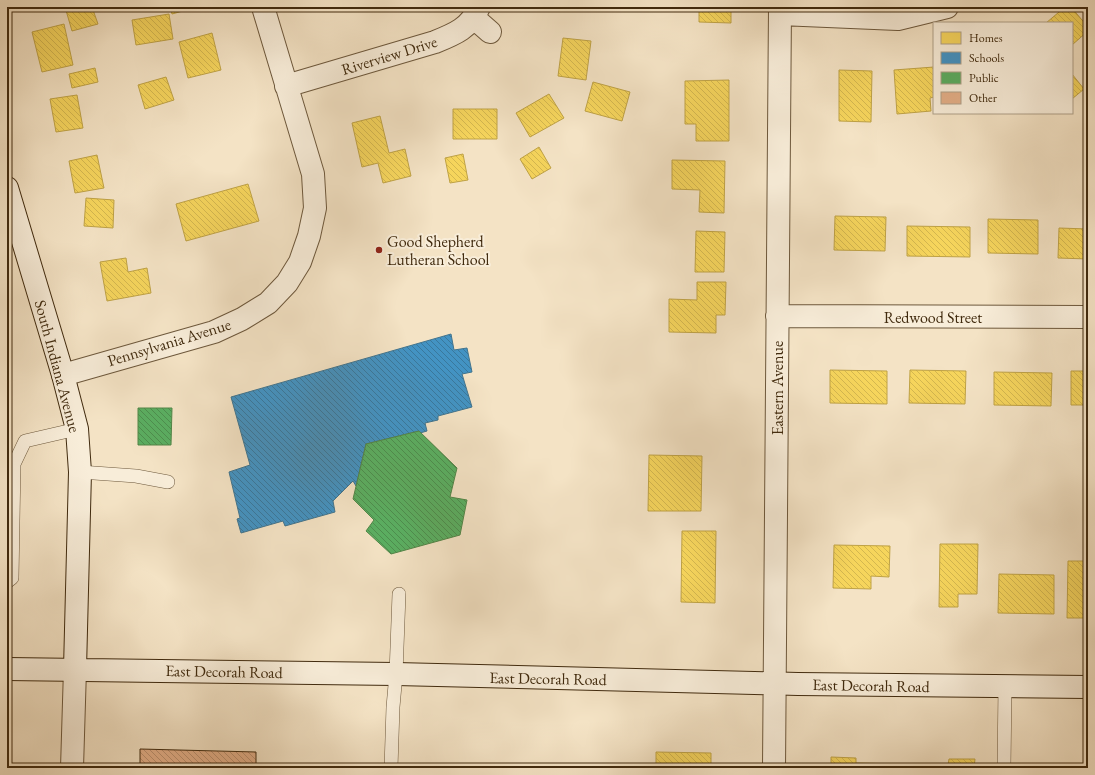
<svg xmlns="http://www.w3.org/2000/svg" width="1095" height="775" font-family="'EB Garamond',serif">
<defs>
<pattern id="homes-back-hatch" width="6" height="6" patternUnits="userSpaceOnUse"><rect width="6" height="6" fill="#f6d55c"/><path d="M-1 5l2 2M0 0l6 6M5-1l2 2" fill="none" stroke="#d4b74f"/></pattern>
<pattern id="schools-back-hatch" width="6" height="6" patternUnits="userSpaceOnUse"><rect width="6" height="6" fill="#4393c3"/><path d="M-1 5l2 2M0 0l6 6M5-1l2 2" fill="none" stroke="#39789d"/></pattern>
<pattern id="public-back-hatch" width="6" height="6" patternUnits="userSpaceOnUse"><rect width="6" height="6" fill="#5aae61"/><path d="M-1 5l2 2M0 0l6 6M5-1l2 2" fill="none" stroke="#4c8e4e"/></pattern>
<pattern id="building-back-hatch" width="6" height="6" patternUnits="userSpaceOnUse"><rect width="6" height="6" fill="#e2ae87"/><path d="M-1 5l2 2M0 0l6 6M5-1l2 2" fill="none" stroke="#b98e6d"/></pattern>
</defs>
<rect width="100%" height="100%" fill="#f4e3c5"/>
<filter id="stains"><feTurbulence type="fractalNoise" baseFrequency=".005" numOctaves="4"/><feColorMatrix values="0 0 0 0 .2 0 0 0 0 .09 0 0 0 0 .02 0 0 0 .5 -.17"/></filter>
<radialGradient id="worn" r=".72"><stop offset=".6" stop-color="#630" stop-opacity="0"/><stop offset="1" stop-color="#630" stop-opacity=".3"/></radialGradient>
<path fill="url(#homes-back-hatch)" stroke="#bfa245" d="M 65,7 L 92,7 L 98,24 L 72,31 Z
M 170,7 L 197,7 L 172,14 Z
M 351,7 L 367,7 L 352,11 Z
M 699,7 L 731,7 L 731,23 L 699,22 Z
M 1065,7 L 1071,7 L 1088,27 L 1088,31 L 1072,45 L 1072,23 L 1046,23 Z
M 169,14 L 173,39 L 136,45 L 132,20 Z
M 64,24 L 73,65 L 42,72 L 32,32 Z
M 212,33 L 221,70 L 188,78 L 179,42 Z
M 563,38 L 591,41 L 586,80 L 558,76 Z
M 934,67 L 934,97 L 930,98 L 931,111 L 897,114 L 894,70 Z
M 95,68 L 98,82 L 72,88 L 69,74 Z
M 839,70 L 872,71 L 871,122 L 839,121 Z
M 1072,74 L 1084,89 L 1072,99 Z
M 166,77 L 174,100 L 145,109 L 138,85 Z
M 729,80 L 729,141 L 696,141 L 696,124 L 685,124 L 685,81 Z
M 593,82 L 630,92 L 622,121 L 585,111 Z
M 549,94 L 564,118 L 530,137 L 516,113 Z
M 77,95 L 83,128 L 56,132 L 50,99 Z
M 453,109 L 497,109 L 497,139 L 453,139 Z
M 380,116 L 389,153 L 405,149 L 411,176 L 383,183 L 378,163 L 362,167 L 352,123 Z
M 539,147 L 551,168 L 532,179 L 520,159 Z
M 463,154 L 468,180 L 450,183 L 445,158 Z
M 97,155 L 104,188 L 75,193 L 69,161 Z
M 672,160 L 725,161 L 724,213 L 699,212 L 700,190 L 672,189 Z
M 248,184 L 259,221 L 186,241 L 176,204 Z
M 86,198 L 114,200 L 113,228 L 84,226 Z
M 835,216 L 886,217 L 885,251 L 834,250 Z
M 988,219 L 1038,220 L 1038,254 L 988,253 Z
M 907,226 L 970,227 L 970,257 L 907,256 Z
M 1059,228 L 1088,229 L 1088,259 L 1058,258 Z
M 696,231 L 725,232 L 724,272 L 695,272 Z
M 126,258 L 128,272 L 147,268 L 151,293 L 107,301 L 100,262 Z
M 697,282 L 726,282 L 725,315 L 716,315 L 716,333 L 669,332 L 669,299 L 697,300 Z
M 830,370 L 887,371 L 887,404 L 830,403 Z
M 910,370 L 966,371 L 965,404 L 909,403 Z
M 1071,371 L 1088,371 L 1088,405 L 1071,405 Z
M 994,372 L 1052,373 L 1051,406 L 994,405 Z
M 649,455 L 702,456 L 701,511 L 648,511 Z
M 682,531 L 716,531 L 715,603 L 681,602 Z
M 940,544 L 978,544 L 977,594 L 958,594 L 958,607 L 939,607 Z
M 834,545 L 890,546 L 889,577 L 871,576 L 871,589 L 833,588 Z
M 1068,561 L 1088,561 L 1088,618 L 1067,618 Z
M 999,574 L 1054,575 L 1054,614 L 998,613 Z
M 656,752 L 711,753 L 711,768 L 656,768 Z
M 831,757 L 856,758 L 856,763 L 948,765 L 949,759 L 975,759 L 974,768 L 831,768 Z"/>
<path fill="url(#schools-back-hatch)" stroke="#42748d" d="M 451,334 L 454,350 L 467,348 L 472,372 L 462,374 L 472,407 L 438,416 L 438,420 L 425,423 L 427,431 L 420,433 L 419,431 L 366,444 L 356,486 L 353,481 L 333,501 L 335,512 L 285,526 L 283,521 L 241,533 L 237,519 L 240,518 L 229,472 L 250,465 L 231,397 Z"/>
<path fill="url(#public-back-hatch)" stroke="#528648" d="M 138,408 L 172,408 L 171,445 L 138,445 Z
M 419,431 L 457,468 L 450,497 L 467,500 L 460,535 L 391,554 L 366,531 L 374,520 L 353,499 L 366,444 Z"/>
<path fill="url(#building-back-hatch)" stroke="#402a0e" d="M 140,749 L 256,752 L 256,768 L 140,768 Z"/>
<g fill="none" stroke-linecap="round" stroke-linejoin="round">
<defs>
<path id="lane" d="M 80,472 L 136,476 L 168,482
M 7,582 L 12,578 L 14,464 L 25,441 L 77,429
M 391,768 L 393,707 L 396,674 L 399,594
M 1004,768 L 1005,686"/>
<path id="street" d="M 780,14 L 898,19 L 947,7
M 474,18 L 490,32
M 286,86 L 435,42 C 455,34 470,28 479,7
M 777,316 L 1088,317
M 63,375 L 214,332 L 242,319 L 268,303 L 287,283 L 300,262 L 309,236 L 315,208 L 313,174 L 263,7
M 72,768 L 75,669
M 774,768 L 780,7"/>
<path id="secondary" d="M 7,188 L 63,375 L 77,429 L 80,472 L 75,669
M 7,669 L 396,674 L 798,684 L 1088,687"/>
</defs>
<use href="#lane" stroke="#6d583c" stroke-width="14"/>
<use href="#street" stroke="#6d583c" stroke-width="24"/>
<use href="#secondary" stroke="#402a0e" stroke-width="24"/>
<use href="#lane" stroke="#f8edd9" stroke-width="13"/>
<use href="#street" stroke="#f8edd9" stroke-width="22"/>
<use href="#secondary" stroke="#f8edd9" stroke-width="22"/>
</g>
<circle fill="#8f2418" stroke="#f8edd9" stroke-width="1.5" cx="379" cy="250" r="4"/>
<g text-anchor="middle" stroke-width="4" stroke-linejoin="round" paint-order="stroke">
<g font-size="16" fill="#402a0e" stroke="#f8edd9">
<text transform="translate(389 55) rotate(-17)" y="6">Riverview Drive</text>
<text x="933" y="323">Redwood Street</text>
<text transform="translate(169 342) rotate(-17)" y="6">Pennsylvania Avenue</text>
<text transform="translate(58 366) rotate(75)" y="6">South Indiana Avenue</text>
<text transform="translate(777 388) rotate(-90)" y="6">Eastern Avenue</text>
<text transform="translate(224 671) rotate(1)" y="6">East Decorah Road</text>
<text transform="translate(548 678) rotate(1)" y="6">East Decorah Road</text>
<text transform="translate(871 685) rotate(1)" y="6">East Decorah Road</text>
</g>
<g font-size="16" fill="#402a0e" stroke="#f8edd9" text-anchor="start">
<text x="387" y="247">Good Shepherd<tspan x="387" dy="18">Lutheran School</tspan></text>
</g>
</g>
<rect width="1095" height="775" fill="none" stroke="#f4e3c5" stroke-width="24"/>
<rect x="8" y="8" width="1079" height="759" fill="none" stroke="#402a0e" stroke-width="2"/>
<rect x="12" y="12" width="1071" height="751" fill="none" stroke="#402a0e"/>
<rect x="933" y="22" width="140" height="92" fill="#f8edd9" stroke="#ae9f88"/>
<rect x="941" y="32" width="20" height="12" fill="#f6d55c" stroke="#ae9f88"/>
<text x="969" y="42" font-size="12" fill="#402a0e">Homes</text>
<rect x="941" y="52" width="20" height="12" fill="#4393c3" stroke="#ae9f88"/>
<text x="969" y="62" font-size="12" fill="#402a0e">Schools</text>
<rect x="941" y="72" width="20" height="12" fill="#5aae61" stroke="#ae9f88"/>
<text x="969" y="82" font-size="12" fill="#402a0e">Public</text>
<rect x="941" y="92" width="20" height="12" fill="#e2ae87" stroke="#ae9f88"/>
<text x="969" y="102" font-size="12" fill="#402a0e">Other</text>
<rect width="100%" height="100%" filter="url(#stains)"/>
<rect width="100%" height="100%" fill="url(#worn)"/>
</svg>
